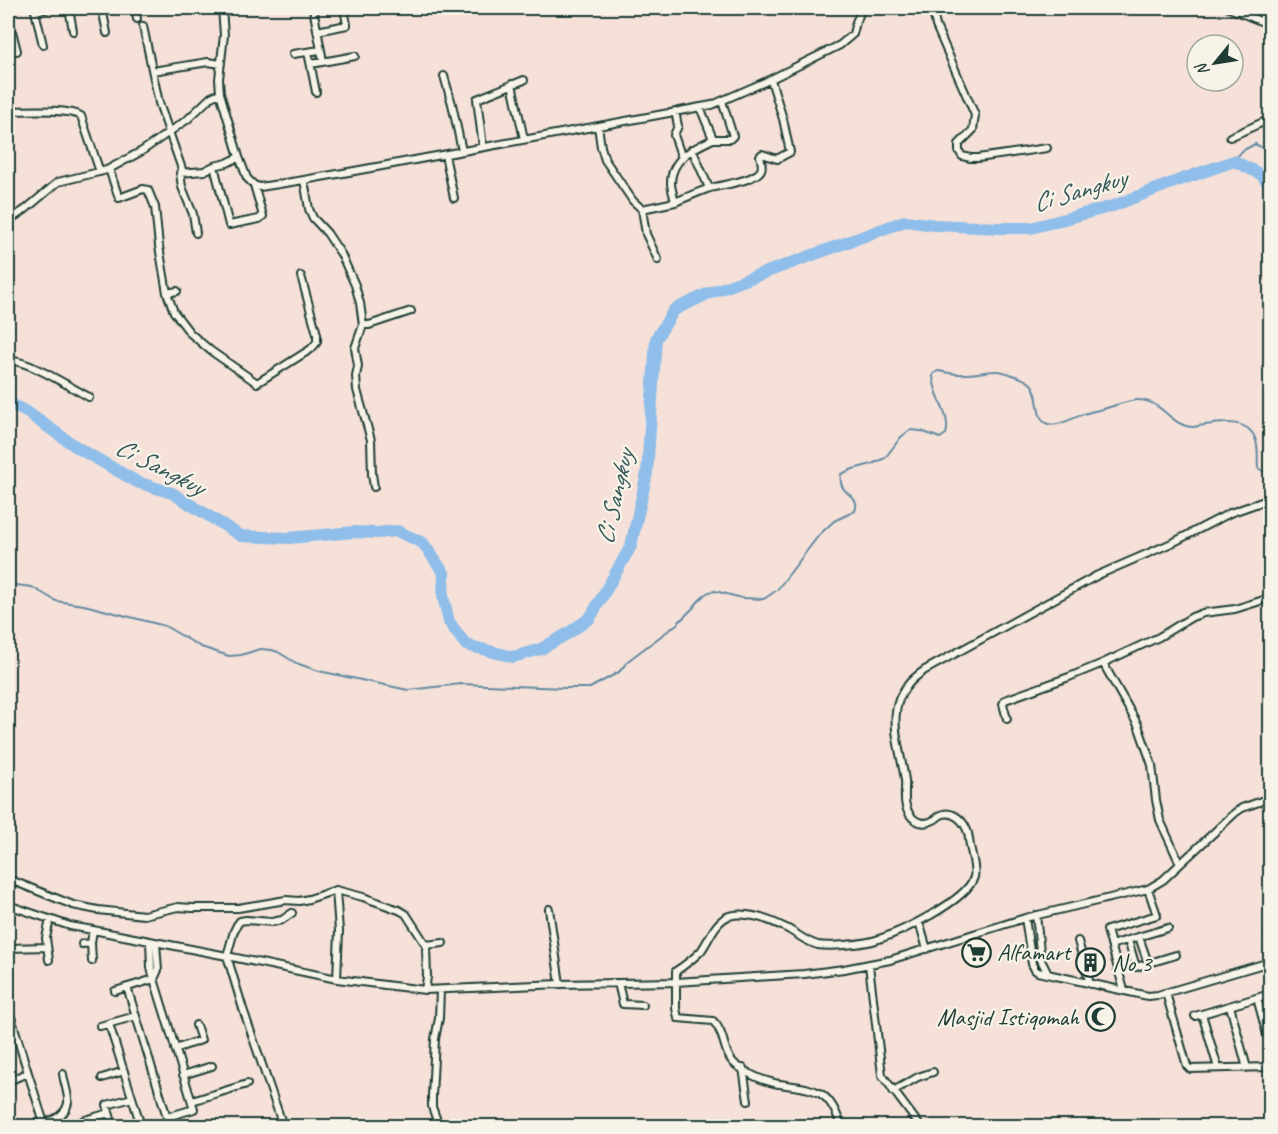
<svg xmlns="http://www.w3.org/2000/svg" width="1278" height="1134" font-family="Caveat,sans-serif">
<rect width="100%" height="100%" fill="#f6e1d9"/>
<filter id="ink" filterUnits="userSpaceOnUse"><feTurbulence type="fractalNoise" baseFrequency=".0167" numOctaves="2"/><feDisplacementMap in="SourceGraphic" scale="12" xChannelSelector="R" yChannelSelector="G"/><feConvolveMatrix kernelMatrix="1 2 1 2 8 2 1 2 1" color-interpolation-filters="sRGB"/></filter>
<g filter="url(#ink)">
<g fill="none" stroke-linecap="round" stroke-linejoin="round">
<path stroke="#628aa1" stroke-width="2" d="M 1234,161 L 1242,151 L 1255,144 L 1270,152
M 8,584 L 32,587 L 56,601 L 84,605 L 165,626 L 201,647 L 229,656 L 241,655 L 260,649 L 272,650 L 278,652 L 296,663 L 319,671 L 408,690 L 461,684 L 565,688 L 590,688 L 619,672 L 629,660 L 677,624 L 692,609 L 704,595 L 709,592 L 715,591 L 742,598 L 764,599 L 777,590 L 819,535 L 834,521 L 855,511 C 862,493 837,497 841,474 L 853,469 L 872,464 L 885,458 L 901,437 L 910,430 L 921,431 L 940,438 L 946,434 C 952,415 932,394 933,374 L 938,371 C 947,372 955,375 965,374 C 976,374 986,371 997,371 C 1004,371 1012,375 1019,377 C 1023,379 1028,381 1031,384 C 1041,394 1034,420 1048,424 C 1060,427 1075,416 1087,413 C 1096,410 1105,409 1113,406 C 1120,404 1128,401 1136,400 C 1161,398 1170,426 1192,427 C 1196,427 1201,425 1205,425 C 1224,422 1250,419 1256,441 C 1259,450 1257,459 1258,468 L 1266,473 L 1270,474"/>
<path stroke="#8ebee9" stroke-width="12" d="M 8,402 L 28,413 L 78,448 L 137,482 L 172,493 L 241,536 L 289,538 L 354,532 L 377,533 L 397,531 L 423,543 L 444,573 L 443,596 L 449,622 L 466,645 L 513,657 L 541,649 L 567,634 L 590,618 L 631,546 L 647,473 L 656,339 L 674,310 L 707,294 L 905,221 L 935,225 L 998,228 L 1031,228 L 1113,206 L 1177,181 L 1234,161 L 1262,175 L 1270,186"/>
<defs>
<path id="minor" d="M 69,8 L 73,31
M 102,8 L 107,33
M 135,8 L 137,19
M 222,8 L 224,35 L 219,79 L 220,93 L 239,157 L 247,178 L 254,185 L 260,187 L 304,180 L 382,166 L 712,105 L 767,81 L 840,45 L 853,34 L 856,22 L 861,11 L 865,8
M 313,8 L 323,61
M 936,8 L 934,16 L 936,26 L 975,115 L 973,130 L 959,144 L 959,151 L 962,156 L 971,158 L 978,158 L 1047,148
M 1229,8 L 1270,25
M 8,15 L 17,51
M 143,26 L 159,103 L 183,172
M 317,31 L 347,25 L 344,8
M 43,45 L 35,11 L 49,8
M 308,52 L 316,92
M 293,54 L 320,50
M 311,64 L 355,56
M 153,71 L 208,62 L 221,64
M 444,76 L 452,104 L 462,151
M 512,84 L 524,139
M 8,111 C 25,111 68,108 81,116 L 100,172
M 675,111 L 678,126 L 674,135 L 682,158
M 598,126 L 601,147 L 605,160 L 633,201 L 642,209 L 646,234 L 658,260
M 1230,137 L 1270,119
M 713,139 L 730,139 L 733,136 L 722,101
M 483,147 L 477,99 L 524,80
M 692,149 L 709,188
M 445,155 L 454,198
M 214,166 L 229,225 L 259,219 L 263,216 L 254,185
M 109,169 L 119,198 L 143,189 L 148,190 L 155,207 L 159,246 L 167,293 L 177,291
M 304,180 L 309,209 L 313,218 L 327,233 L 341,254 L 355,285 L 360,303 L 363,325 L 355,348 L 358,366 L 356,376 L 357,390 L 371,440 L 372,474 L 374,487
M 675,202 C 685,198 696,193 707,189 C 719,185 754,182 761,170 C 763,166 761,160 760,156 L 762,154 L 777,159 L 790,152 L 783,119 L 771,80
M 642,209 L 675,202 C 674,196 671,189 671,183 C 671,158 694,148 713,139 L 700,107
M 8,221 L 26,209 L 58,182 L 107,170 L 142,151 L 188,119 L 211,97 L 220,93
M 196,233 L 193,214 L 182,187 L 180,173 L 204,171 L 214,166 L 227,163 L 239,157
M 167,293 L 174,312 L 190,333 L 211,351 L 257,383 L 311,349 L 317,342 L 317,334 L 301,276
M 363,325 L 369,325 L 411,311
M 8,361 C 25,358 72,388 89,397
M 1007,719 L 1003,704 L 1005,700 L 1069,677 L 1103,663
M 1180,864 L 1160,820 L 1156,800 L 1152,765 L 1138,725 L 1103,663 L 1159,637 L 1192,617 L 1203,613 L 1235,609 L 1270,598
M 8,879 L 73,905 L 98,910 L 144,915 L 178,907 L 192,908 L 238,908 L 286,900 L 299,901 L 309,899 L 336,890 L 363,897 L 399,910 L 406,914 L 426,945
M 336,890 L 339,931 L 337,979
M 8,905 L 70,926 L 93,930 L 227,956 L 337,979 L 425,990 L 560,984 L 676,982 L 804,974 L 844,969 L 890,960 L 1025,918 L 1148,889 L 1163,880 L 1236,812 L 1242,808 L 1270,798
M 549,909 L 560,984
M 1036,915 L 1041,960 L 1048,974
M 1025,918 L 1032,964 L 1035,970 L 1038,972 L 1148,996 L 1158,995 L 1270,962
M 919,922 L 927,949
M 1269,934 L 1270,940
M 1139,937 L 1148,963
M 1128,940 L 1136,967 L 1176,955
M 150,941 L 151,968 L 154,979 L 158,970 L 156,943
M 1078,941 L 1090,984
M 82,944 L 91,943
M 1111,945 L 1168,928
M 8,948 L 47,947
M 49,960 L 46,938 L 50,919
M 92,961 L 91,943 L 93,930
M 869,965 L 882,1075 L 920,1126
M 618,983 L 623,1004 L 643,1005
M 425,990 L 427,977 L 426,945 L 443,943
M 1124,990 L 1107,930 L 1157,915 L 1148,889
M 115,991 L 154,979 L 194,1109 L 167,1117 L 127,987
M 1166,993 L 1187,1066 L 1190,1069 L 1270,1067
M 1257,998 L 1270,1046
M 1230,1006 L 1247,1068
M 8,1007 L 28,1073
M 1202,1014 L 1218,1068
M 1195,1016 L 1270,994
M 109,1024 L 141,1126
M 100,1026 L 136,1016
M 175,1049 L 201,1040 L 196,1025
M 743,1068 L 748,1101
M 183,1075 L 212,1066
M 102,1078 L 124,1071
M 8,1081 L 28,1073 L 44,1123
M 893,1091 L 918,1077 L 933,1072
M 192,1101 L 247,1084
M 82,1121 L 109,1113
M 33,1126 C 45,1123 65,1119 68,1103 C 69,1095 64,1083 63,1074
M 113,1126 L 107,1105 L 132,1098
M 283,1126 L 243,1009 L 227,956 L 234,931 L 237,925 L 240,921 L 246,920 L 272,922 L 282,920 L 292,913
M 439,1126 L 432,1107 L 432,1096 L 435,1039 L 439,1018 L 440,990
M 841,1126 C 828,1084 810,1090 774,1083 C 760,1080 747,1073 736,1065 C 722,1054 726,1033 713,1021 L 678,1018 L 676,1008 L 676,971 C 685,965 694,958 701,951 C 709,940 715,921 729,916 C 747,911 770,920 786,928 C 796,933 806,942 818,945 C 830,947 865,944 876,940 C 899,933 967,901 974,877 C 976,868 972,856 970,846 C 969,840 969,833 966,828 C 962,819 951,810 941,815 C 940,815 935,820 934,820 C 925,825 916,823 910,815 C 902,804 906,791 905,780 C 898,736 880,699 925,670 L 1098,575 L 1174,542 L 1230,513 L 1270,499"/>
</defs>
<use href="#minor" stroke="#1f3d34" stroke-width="10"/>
<use href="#minor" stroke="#f7f3e8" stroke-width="6"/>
</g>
</g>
<defs>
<symbol id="supermarket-ring" viewBox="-11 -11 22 22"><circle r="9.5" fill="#f7f3e8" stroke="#1f3d34" stroke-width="1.5"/><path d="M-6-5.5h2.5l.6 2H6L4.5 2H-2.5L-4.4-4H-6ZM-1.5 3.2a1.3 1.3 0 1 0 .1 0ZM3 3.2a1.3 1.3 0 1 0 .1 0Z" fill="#1f3d34"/></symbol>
<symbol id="building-ring" viewBox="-11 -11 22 22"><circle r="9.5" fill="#f7f3e8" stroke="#1f3d34" stroke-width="1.5"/><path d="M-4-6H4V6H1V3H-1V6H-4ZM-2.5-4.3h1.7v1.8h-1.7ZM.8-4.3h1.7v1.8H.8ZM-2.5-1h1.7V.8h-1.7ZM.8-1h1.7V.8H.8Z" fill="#1f3d34"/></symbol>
<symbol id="mosque-ring" viewBox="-11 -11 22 22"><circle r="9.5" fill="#f7f3e8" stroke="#1f3d34" stroke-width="1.5"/><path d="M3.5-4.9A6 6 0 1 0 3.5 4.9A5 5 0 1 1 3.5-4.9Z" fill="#1f3d34"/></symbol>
</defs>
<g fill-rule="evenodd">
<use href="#supermarket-ring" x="960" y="936" width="33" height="33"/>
<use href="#building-ring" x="1074" y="946" width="33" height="33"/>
<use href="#mosque-ring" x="1084" y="1000" width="33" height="33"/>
</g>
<g text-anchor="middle" stroke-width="4.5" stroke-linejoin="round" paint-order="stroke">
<g font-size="24" fill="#1f3d34" stroke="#f7f3e8" text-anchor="start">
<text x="997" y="960">Alfamart</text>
<text x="1112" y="971">No 3</text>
<text x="1079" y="1025" text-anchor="end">Masjid Istiqomah</text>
</g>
<g font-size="26" font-style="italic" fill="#355758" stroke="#f7f3e8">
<text transform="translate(1079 190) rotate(-16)" y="9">Ci Sangkuy</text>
<text transform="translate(160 466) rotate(27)" y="9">Ci Sangkuy</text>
<text transform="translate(614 497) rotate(-77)" y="9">Ci Sangkuy</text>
</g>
</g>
<rect width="1278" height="1134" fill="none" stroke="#f7f3e8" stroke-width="30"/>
<rect x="15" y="15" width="1248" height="1104" fill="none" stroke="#1f3d34" stroke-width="2" filter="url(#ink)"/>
<g transform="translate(1215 63) rotate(240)"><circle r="28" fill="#f7f3e8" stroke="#a1aaa0" stroke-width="1.5"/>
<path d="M0-4.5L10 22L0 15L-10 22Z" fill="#1f3d34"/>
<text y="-9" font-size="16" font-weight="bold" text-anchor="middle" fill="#1f3d34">N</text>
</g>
</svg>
